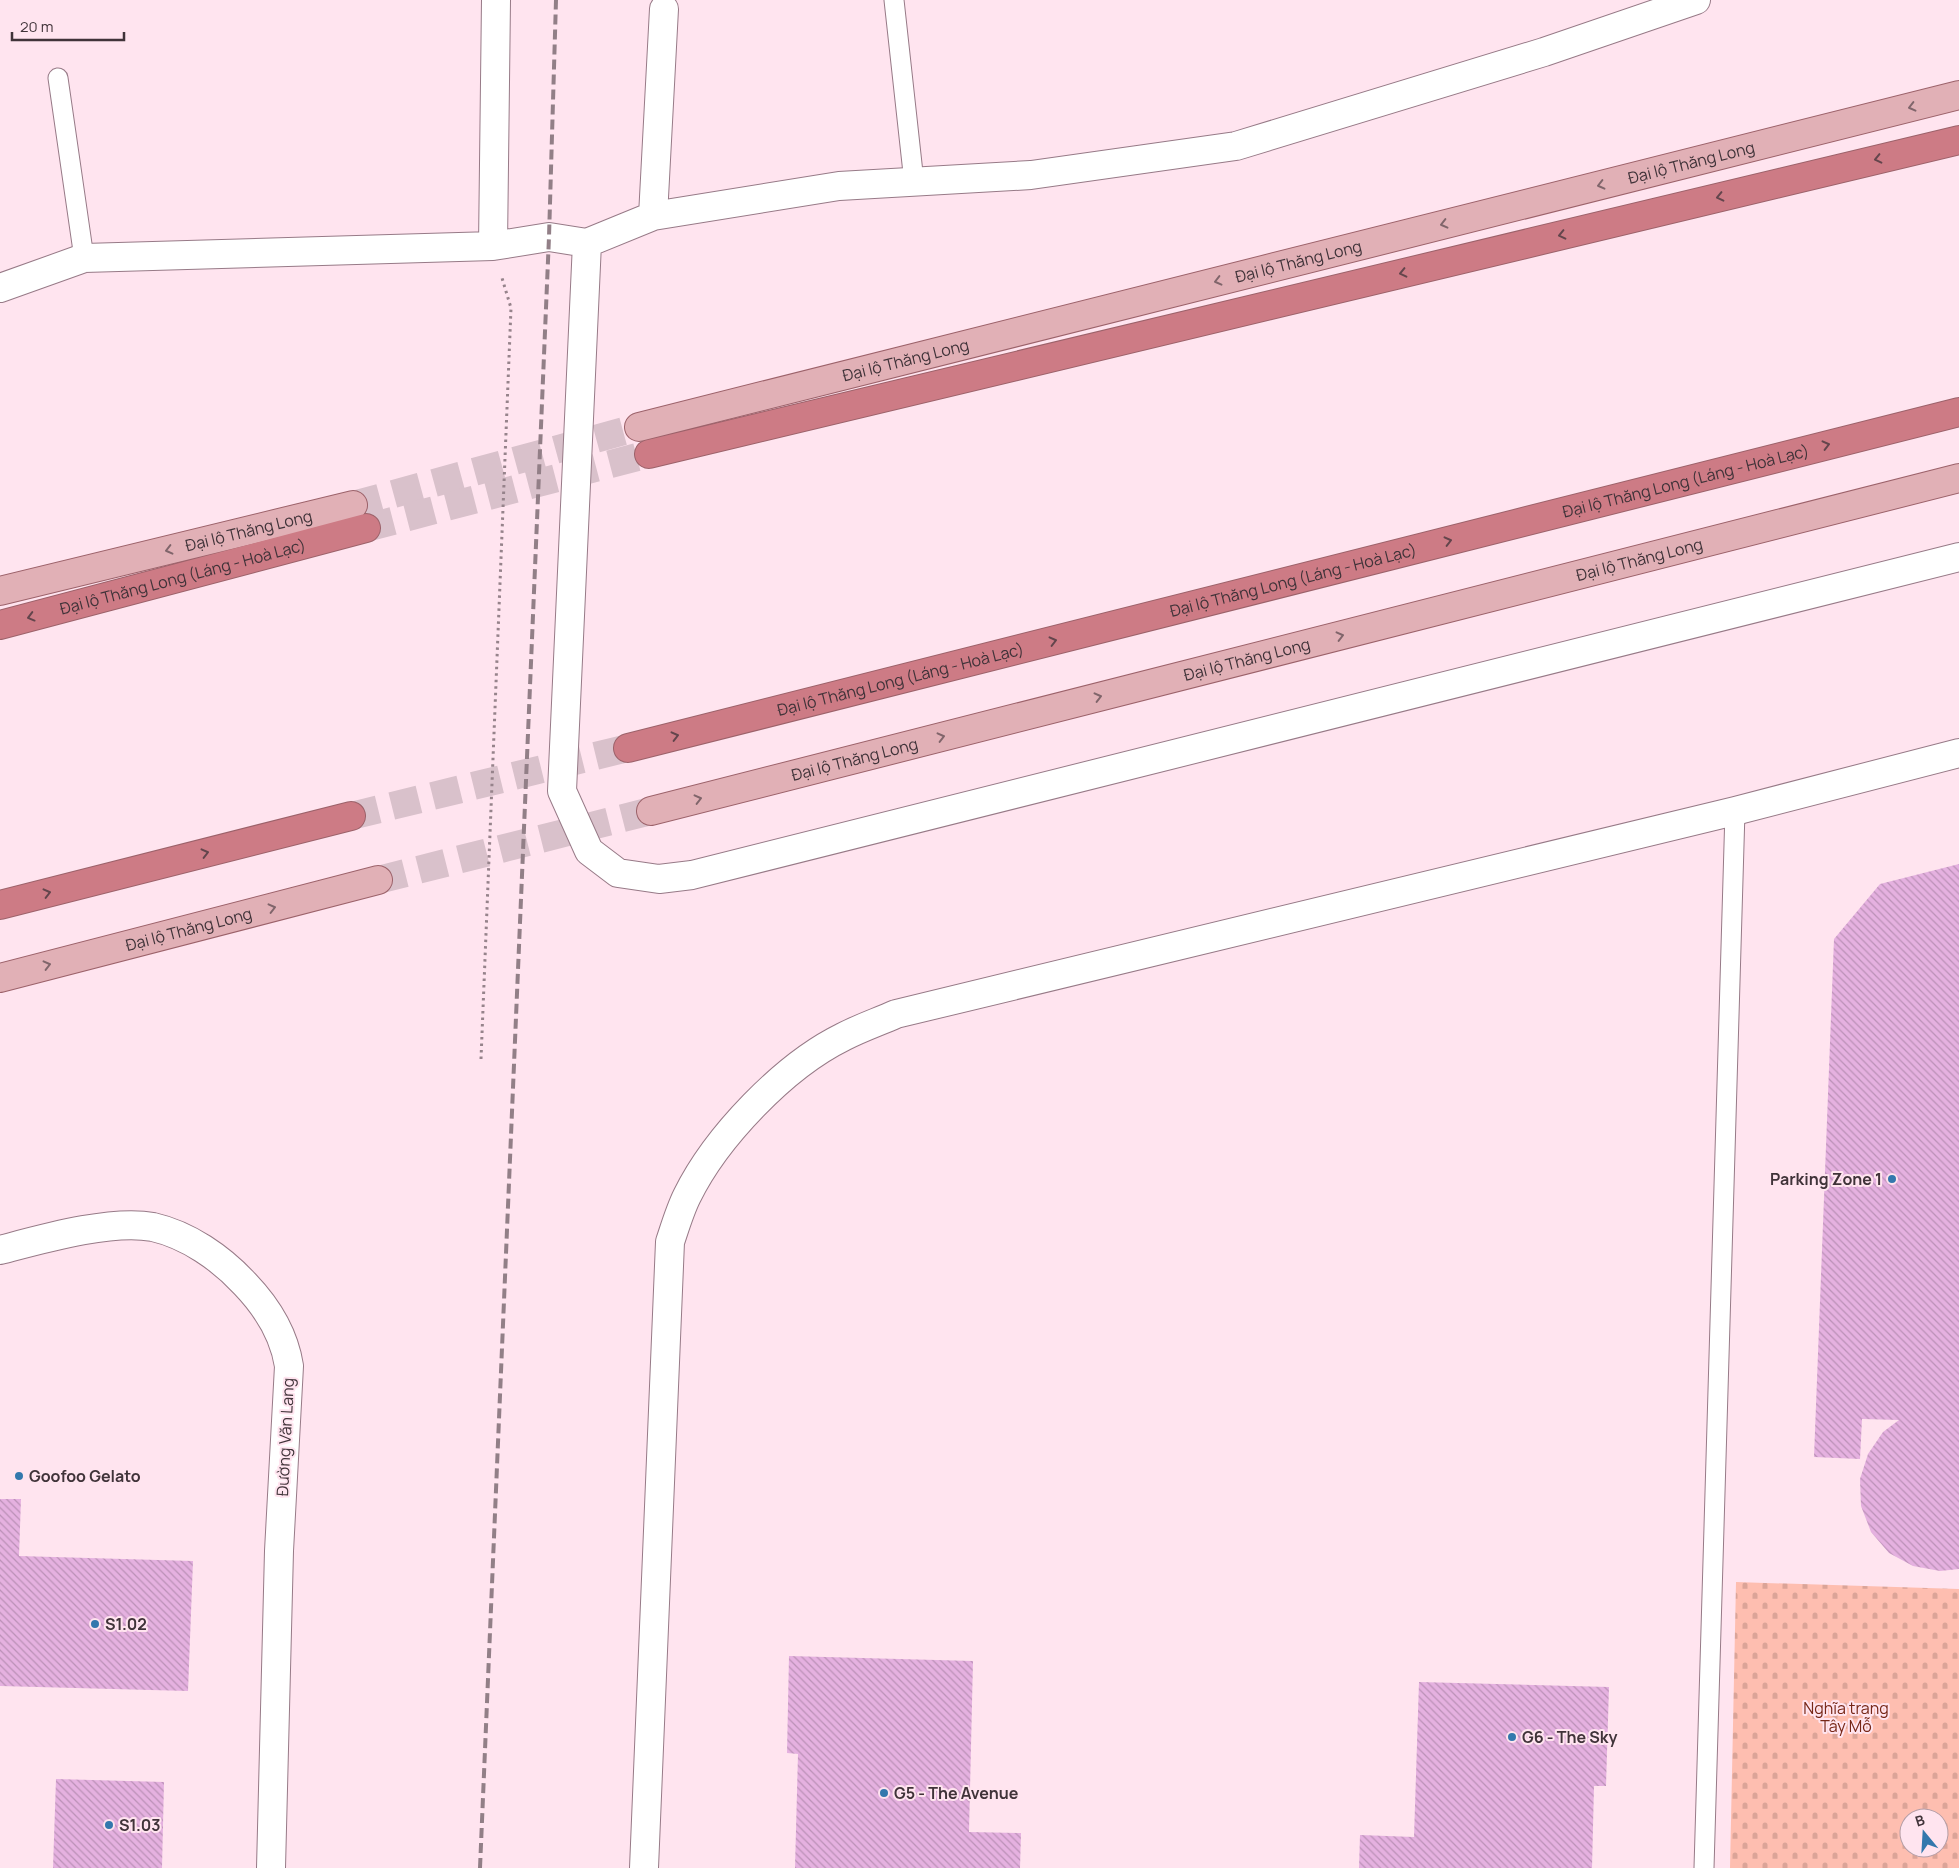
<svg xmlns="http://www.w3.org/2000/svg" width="1959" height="1868" font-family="Manrope,sans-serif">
<defs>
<pattern id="cemetery-stones" width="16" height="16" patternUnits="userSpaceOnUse" patternTransform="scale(1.25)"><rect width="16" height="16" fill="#febeb0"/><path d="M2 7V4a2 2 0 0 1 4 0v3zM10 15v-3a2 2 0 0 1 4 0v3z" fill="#dba498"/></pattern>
<pattern id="building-back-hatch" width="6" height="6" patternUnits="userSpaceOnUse" patternTransform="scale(1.25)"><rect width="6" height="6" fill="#e5b1e0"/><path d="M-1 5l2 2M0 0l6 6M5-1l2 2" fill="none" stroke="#bb91b7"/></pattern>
</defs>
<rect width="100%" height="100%" fill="#ffe4ef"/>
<path fill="url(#cemetery-stones)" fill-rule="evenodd" d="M 1736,1582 L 1959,1589 L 1959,1868 L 1730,1868 ZM 1909,1818 L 1939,1818 L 1939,1848 L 1909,1848 Z"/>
<path fill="url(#building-back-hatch)" d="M 1959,864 L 1959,1569 L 1940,1571 L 1913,1566 L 1889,1553 L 1871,1532 L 1861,1506 L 1860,1479 L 1868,1454 L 1883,1432 L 1899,1420 L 1862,1419 L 1860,1459 L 1814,1457 L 1834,939 L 1880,884 Z
M 0,1499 L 21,1499 L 19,1556 L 193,1561 L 188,1691 L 0,1686 Z
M 789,1656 L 973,1661 L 969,1832 L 1021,1833 L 1020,1868 L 795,1868 L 798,1754 L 787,1753 Z
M 1419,1682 L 1609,1687 L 1606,1786 L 1594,1786 L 1592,1868 L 1359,1868 L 1360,1835 L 1414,1837 Z
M 56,1779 L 164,1782 L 162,1868 L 53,1868 Z"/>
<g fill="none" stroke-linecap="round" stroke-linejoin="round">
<path stroke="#d9c1cb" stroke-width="28" stroke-dasharray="28 14" stroke-linecap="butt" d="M 353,505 L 639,427
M 378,880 L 651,811"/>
<path stroke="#d9c1cb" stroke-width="28" stroke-dasharray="28 14" stroke-linecap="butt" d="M 366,528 L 649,454
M 351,816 L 628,748"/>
<defs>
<path id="service" d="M 894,0 L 914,182
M 58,78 L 84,258
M 1704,1868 L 1735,811"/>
<path id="minor" d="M 653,216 L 664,9
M 587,243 L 562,791 L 589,851 L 618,873 L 659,879 L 692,875 L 1959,557
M 493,246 L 496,0
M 0,288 L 84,258 L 493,246 L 549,237 L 587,243 L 653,216 L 839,186 L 1031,175 L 1236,146 L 1544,52 L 1696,0
M 0,1250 C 42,1239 111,1219 153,1227 C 188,1235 221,1258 245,1284 C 267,1307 284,1334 289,1366 L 279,1551 L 271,1868"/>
<path id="tertiary" d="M 644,1868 L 670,1242 C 675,1227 680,1210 687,1196 C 716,1137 784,1066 843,1037 C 860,1028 878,1022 896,1014 L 1735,811 L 1959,753"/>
<g id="primary">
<path id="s1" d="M 639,427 L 1959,95"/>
<path id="s2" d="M 0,591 L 353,505"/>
<path id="s3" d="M 651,811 L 1959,478"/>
<path id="s4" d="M 0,978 L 378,880"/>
</g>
<g id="motorway">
<path d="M 649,454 L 1959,140"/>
<path id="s5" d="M 0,625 L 366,528"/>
<path id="s6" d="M 628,748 L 1959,412"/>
<path d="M 0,905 L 351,816"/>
</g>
</defs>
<use href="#service" stroke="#977a87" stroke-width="21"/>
<use href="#minor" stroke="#977a87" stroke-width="30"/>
<use href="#tertiary" stroke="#977a87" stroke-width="30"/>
<use href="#primary" stroke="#9c626a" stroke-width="30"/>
<use href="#motorway" stroke="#9c626a" stroke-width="30"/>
<path stroke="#96838b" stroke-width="3" stroke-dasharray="2.5 4" stroke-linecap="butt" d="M 481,1059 L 511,308 L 502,278"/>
<use href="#service" stroke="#fff" stroke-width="19"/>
<use href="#minor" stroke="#fff" stroke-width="28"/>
<use href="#tertiary" stroke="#fff" stroke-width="28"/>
<use href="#primary" stroke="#e1b0b6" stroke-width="28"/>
<use href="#motorway" stroke="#cd7b85" stroke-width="28"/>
<path stroke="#927f87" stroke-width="4" stroke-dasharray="10 5" stroke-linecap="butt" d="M 480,1868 L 549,237 L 556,0"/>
</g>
<defs><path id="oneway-chevron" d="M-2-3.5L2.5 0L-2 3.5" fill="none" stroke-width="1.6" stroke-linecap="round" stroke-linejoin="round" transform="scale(1.25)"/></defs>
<g stroke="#80656b">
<use href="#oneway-chevron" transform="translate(1912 107) rotate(166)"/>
<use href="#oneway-chevron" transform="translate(1601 185) rotate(166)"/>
<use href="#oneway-chevron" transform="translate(1444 224) rotate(166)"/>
<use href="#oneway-chevron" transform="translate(1218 281) rotate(166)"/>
<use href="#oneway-chevron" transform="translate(169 550) rotate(166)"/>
<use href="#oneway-chevron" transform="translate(1340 636) rotate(-14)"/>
<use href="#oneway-chevron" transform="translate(1098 697) rotate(-14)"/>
<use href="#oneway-chevron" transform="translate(941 737) rotate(-14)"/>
<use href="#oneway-chevron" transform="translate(698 799) rotate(-14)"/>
<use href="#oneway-chevron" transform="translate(272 908) rotate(-14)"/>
<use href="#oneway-chevron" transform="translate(47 965) rotate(-14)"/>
</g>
<g stroke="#63454c">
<use href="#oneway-chevron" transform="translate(1878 159) rotate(167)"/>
<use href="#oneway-chevron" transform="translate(1720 197) rotate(167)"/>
<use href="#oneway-chevron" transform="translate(1562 235) rotate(167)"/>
<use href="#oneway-chevron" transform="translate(1403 273) rotate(167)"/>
<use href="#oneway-chevron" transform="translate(1826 445) rotate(-14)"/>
<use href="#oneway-chevron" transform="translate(1448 541) rotate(-14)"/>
<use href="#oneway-chevron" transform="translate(31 617) rotate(165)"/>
<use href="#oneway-chevron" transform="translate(1053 641) rotate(-14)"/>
<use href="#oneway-chevron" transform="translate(675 736) rotate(-14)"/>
<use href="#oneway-chevron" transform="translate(205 853) rotate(-14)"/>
<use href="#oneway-chevron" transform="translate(47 893) rotate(-14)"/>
</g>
<g fill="#3378ad" stroke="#ffe4ef" stroke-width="2">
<circle cx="1892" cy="1179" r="5"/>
<circle cx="19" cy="1476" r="5"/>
<circle cx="95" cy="1624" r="5"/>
<circle cx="1512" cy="1737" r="5"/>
<circle cx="884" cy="1793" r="5"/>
<circle cx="109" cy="1825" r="5"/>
</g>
<g text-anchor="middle" stroke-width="4" stroke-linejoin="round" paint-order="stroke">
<g font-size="16" fill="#403339" stroke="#ffe4ef">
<text dy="6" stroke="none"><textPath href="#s1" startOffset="1085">Đại lộ Thăng Long</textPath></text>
<text dy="6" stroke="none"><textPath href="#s1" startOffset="680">Đại lộ Thăng Long</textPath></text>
<text dy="6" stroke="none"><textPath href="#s1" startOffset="275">Đại lộ Thăng Long</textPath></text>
<text dy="6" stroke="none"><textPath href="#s6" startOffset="1091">Đại lộ Thăng Long (Láng - Hoà Lạc)</textPath></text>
<text dy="6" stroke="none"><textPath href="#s2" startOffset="256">Đại lộ Thăng Long</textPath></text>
<text dy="6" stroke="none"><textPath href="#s3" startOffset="1020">Đại lộ Thăng Long</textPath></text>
<text dy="6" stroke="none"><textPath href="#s5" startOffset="189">Đại lộ Thăng Long (Láng - Hoà Lạc)</textPath></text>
<text dy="6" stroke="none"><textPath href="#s6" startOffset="686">Đại lộ Thăng Long (Láng - Hoà Lạc)</textPath></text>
<text dy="6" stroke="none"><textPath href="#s3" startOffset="615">Đại lộ Thăng Long</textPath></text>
<text dy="6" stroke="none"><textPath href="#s6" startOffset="281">Đại lộ Thăng Long (Láng - Hoà Lạc)</textPath></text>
<text dy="6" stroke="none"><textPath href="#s3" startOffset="210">Đại lộ Thăng Long</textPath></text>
<text dy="6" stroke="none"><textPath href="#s4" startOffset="195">Đại lộ Thăng Long</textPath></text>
<text transform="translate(285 1437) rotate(-87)" y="6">Đường Văn Lang</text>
</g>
<g font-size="16" font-weight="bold" fill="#403339" stroke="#ffe4ef" text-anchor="start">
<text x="1882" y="1185" text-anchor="end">Parking Zone 1</text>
<text x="29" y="1482">Goofoo Gelato</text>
<text x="105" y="1630">S1.02</text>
<text x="1522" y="1743">G6 - The Sky</text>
<text x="894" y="1799">G5 - The Avenue</text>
<text x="119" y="1831">S1.03</text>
</g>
<g font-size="16" fill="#772717" stroke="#ffe4ef">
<text x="1846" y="1714">Nghĩa trang<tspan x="1846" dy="18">Tây Mỗ</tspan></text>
</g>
</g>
<g transform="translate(1924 1833) rotate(342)"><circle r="24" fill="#ffe4ef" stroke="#b39da6"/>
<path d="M0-4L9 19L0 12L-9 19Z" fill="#3378ad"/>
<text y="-8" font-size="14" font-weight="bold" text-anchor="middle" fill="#403339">B</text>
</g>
<path d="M12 32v8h112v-8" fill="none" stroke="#403339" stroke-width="2.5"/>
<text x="20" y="32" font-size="15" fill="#403339" stroke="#ffe4ef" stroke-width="4" paint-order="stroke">20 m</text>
</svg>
